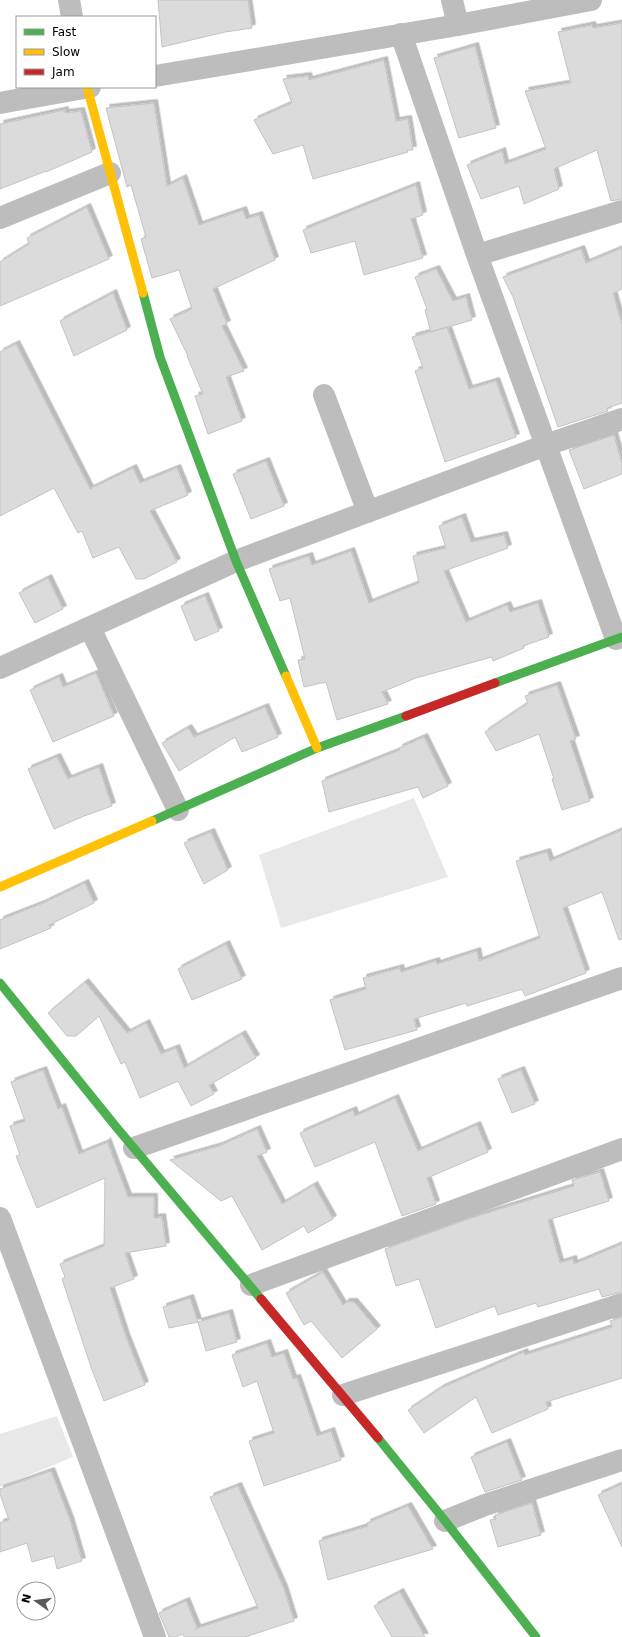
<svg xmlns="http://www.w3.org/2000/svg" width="622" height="1637" font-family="'DejaVu Sans',sans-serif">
<defs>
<filter id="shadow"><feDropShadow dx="3.5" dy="-3.5" stdDeviation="0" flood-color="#0004"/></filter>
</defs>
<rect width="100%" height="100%" fill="#fff"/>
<path fill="#e8e8e8" d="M 414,798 L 448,877 L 281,928 L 259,855 Z
M 57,1416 L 73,1457 L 0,1487 L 0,1434 Z"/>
<path fill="#dbdbdb" stroke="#c3c3c3" filter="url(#shadow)" d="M 158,0 L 248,0 L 252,28 L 225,32 L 162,47 Z
M 622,23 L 622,199 L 611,201 L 597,150 L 554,169 L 559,189 L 524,204 L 519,186 L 481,199 L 467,165 L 502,151 L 505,164 L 546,149 L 525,91 L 571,83 L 558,32 L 592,25 L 593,28 Z
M 475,46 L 496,128 L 459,138 L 434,58 Z
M 384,60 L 396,121 L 408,119 L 413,150 L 407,150 L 408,152 L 313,179 L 303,145 L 273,154 L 254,120 L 292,103 L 283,79 L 308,76 L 309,80 Z
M 154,103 L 167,186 L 183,178 L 199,225 L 243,210 L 246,219 L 259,215 L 275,260 L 213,289 L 227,324 L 222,326 L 244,371 L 226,377 L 242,421 L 208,434 L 195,396 L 203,394 L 187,356 L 188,356 L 170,319 L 192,309 L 179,270 L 152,278 L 141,239 L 146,237 L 131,185 L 127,187 L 106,108 Z
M 65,110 L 65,113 L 81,111 L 92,152 L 46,172 L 46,171 L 0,189 L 0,124 Z
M 416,185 L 423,215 L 411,219 L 423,258 L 364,275 L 355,241 L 311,253 L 303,230 Z
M 87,207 L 109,259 L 0,306 L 0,262 L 29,244 L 27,238 Z
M 622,248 L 622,289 L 613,293 L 622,325 L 622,403 L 607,408 L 608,411 L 558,427 L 513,297 L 503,277 L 581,249 L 586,263 Z
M 436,269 L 453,301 L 466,297 L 472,320 L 431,332 L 425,310 L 427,309 L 415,277 Z
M 113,293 L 127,330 L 74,356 L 60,321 Z
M 447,327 L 469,389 L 496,381 L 516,437 L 445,462 L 415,371 L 423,368 L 412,337 Z
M 16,344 L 90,489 L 133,468 L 140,483 L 177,468 L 188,495 L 150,511 L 177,562 L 144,579 L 136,579 L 119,547 L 93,558 L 82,531 L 78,533 L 54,488 L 0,516 L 0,352 Z
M 614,435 L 622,464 L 622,474 L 584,489 L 569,450 Z
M 266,461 L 284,506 L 251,519 L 233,474 Z
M 462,517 L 471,542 L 504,535 L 508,548 L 444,571 L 466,622 L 507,605 L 510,612 L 538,603 L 549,637 L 523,646 L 524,648 L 493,661 L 492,657 L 416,678 L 382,692 L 388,704 L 337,720 L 326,682 L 304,687 L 298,660 L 305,659 L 290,598 L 280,601 L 269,569 L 309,556 L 312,565 L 351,551 L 369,603 L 419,583 L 413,556 L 446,548 L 439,526 Z
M 48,578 L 63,609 L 35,623 L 19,593 Z
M 205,596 L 219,631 L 195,641 L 181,606 Z
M 96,673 L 114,716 L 53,742 L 30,690 L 59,677 L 63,687 Z
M 557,685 L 576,739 L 570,741 L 590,801 L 562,810 L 552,779 L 554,779 L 539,734 L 496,751 L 485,732 L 528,703 L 525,696 Z
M 265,707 L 278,737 L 242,752 L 235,737 L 179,771 L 162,743 L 188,728 L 194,737 Z
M 424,737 L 448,786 L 423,798 L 418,787 L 329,812 L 322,781 L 400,750 L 399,748 Z
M 57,757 L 68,779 L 99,767 L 112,806 L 84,816 L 54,829 L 28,769 Z
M 622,830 L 622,939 L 619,940 L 602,892 L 563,908 L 586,973 L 525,996 L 522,989 L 467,1006 L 466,1003 L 414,1019 L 417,1030 L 345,1050 L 330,1000 L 366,989 L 363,978 L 400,968 L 401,972 L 436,961 L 437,964 L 477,951 L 479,961 L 540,938 L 516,861 L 547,852 L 550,861 Z
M 211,832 L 228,870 L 204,884 L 184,843 Z
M 85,883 L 94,903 L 49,925 L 51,928 L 0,949 L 0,920 L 41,904 Z
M 226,944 L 242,979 L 192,1000 L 178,969 Z
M 85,982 L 127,1033 L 146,1023 L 161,1054 L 176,1048 L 184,1068 L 242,1034 L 256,1058 L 209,1085 L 214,1094 L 191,1106 L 178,1081 L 140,1098 L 125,1062 L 121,1064 L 99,1016 L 76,1036 L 67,1036 L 48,1013 Z
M 43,1070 L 58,1109 L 62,1107 L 79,1154 L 106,1143 L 107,1141 L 128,1197 L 154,1197 L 154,1218 L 162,1217 L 166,1246 L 125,1253 L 134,1279 L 110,1288 L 126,1337 L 145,1385 L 104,1401 L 91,1367 L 62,1279 L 65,1277 L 60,1264 L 104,1246 L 105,1178 L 37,1208 L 16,1156 L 20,1155 L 10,1126 L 25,1121 L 11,1082 Z
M 521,1070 L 535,1104 L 512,1113 L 498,1079 Z
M 395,1098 L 418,1151 L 477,1125 L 488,1152 L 427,1178 L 436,1204 L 402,1216 L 375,1142 L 315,1167 L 300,1133 L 353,1110 L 355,1116 Z
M 257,1129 L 267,1152 L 257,1156 L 282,1204 L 314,1185 L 333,1219 L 308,1233 L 304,1226 L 262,1250 L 232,1196 L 221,1201 L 170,1160 L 219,1146 Z
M 600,1172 L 609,1201 L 548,1220 L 560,1263 L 573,1259 L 574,1264 L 622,1244 L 622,1292 L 602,1297 L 599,1289 L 538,1307 L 536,1303 L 498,1315 L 495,1306 L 436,1328 L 419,1279 L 396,1286 L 385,1249 L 474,1217 L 574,1186 L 572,1180 Z
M 323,1272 L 343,1305 L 346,1302 L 354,1302 L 377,1329 L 342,1358 L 311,1321 L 304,1325 L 286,1293 Z
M 190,1298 L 198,1322 L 169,1328 L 163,1307 Z
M 229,1313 L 237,1342 L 206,1351 L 198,1322 Z
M 622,1317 L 622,1378 L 546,1402 L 548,1409 L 492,1433 L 476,1397 L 424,1433 L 408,1410 L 441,1388 L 524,1352 L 525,1355 L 612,1327 L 610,1321 Z
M 267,1343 L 272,1357 L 284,1353 L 293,1379 L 297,1378 L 317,1436 L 331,1431 L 341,1460 L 264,1486 L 249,1441 L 274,1433 L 257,1381 L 243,1387 L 232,1355 Z
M 507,1442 L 522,1480 L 485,1492 L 471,1457 Z
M 51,1471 L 70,1520 L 82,1561 L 57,1569 L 54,1556 L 32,1562 L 27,1543 L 0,1552 L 0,1523 L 9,1520 L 0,1494 L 0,1489 Z
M 622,1484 L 622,1547 L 598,1495 Z
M 238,1486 L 284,1589 L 294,1621 L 245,1637 L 184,1637 L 183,1634 L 175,1637 L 169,1637 L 159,1613 L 186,1601 L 197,1628 L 195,1629 L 258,1608 L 210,1497 Z
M 532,1503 L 541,1535 L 498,1547 L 490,1520 L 496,1519 L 495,1515 Z
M 408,1506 L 433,1549 L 328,1580 L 319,1541 L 368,1526 L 367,1523 Z
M 400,1592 L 425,1637 L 392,1637 L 374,1606 Z"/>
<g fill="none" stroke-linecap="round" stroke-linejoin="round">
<path stroke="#bdbdbd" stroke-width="22" d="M 69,0 L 72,17
M 452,0 L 458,25
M 401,34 L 477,255 L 616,639
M 155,76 L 458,25 L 591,0
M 0,103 L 90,87
M 0,218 L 110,173
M 477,255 L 622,211
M 324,395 L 368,512
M 90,628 L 178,810
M 0,668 L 236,561 L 546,445 L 622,419
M 134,1148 L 622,978
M 0,1218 L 155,1637
M 251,1285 L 622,1149
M 343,1395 L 622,1304
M 445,1521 L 485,1505 L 622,1460"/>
<path stroke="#4caf50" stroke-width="9" d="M 143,293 L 160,357 L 236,561 L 286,676
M 495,683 L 622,637
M 152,821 L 317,748 L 406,716
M 0,983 L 117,1128 L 261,1299
M 378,1438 L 438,1512 L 536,1637"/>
<path stroke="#ffc107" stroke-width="9" d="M 87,87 L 143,293
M 286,676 L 317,748
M 0,887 L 152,821"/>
<path stroke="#c62828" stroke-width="9" d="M 406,716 L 495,683
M 261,1299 L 378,1438"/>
</g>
<rect x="16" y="16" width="140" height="72" fill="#ffffff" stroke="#999999"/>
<rect x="24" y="29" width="20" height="6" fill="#4caf50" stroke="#999999"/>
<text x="52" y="36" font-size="12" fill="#000000">Fast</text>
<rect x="24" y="49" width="20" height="6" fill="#ffc107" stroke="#999999"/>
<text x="52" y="56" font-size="12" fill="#000000">Slow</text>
<rect x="24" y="69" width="20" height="6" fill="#c62828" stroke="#999999"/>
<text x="52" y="76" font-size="12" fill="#000000">Jam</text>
<g transform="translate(36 1601) rotate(284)"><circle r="19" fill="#ffffff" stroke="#999999"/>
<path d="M0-3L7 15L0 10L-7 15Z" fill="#595959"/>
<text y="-6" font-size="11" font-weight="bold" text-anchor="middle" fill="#000000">N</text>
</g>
</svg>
